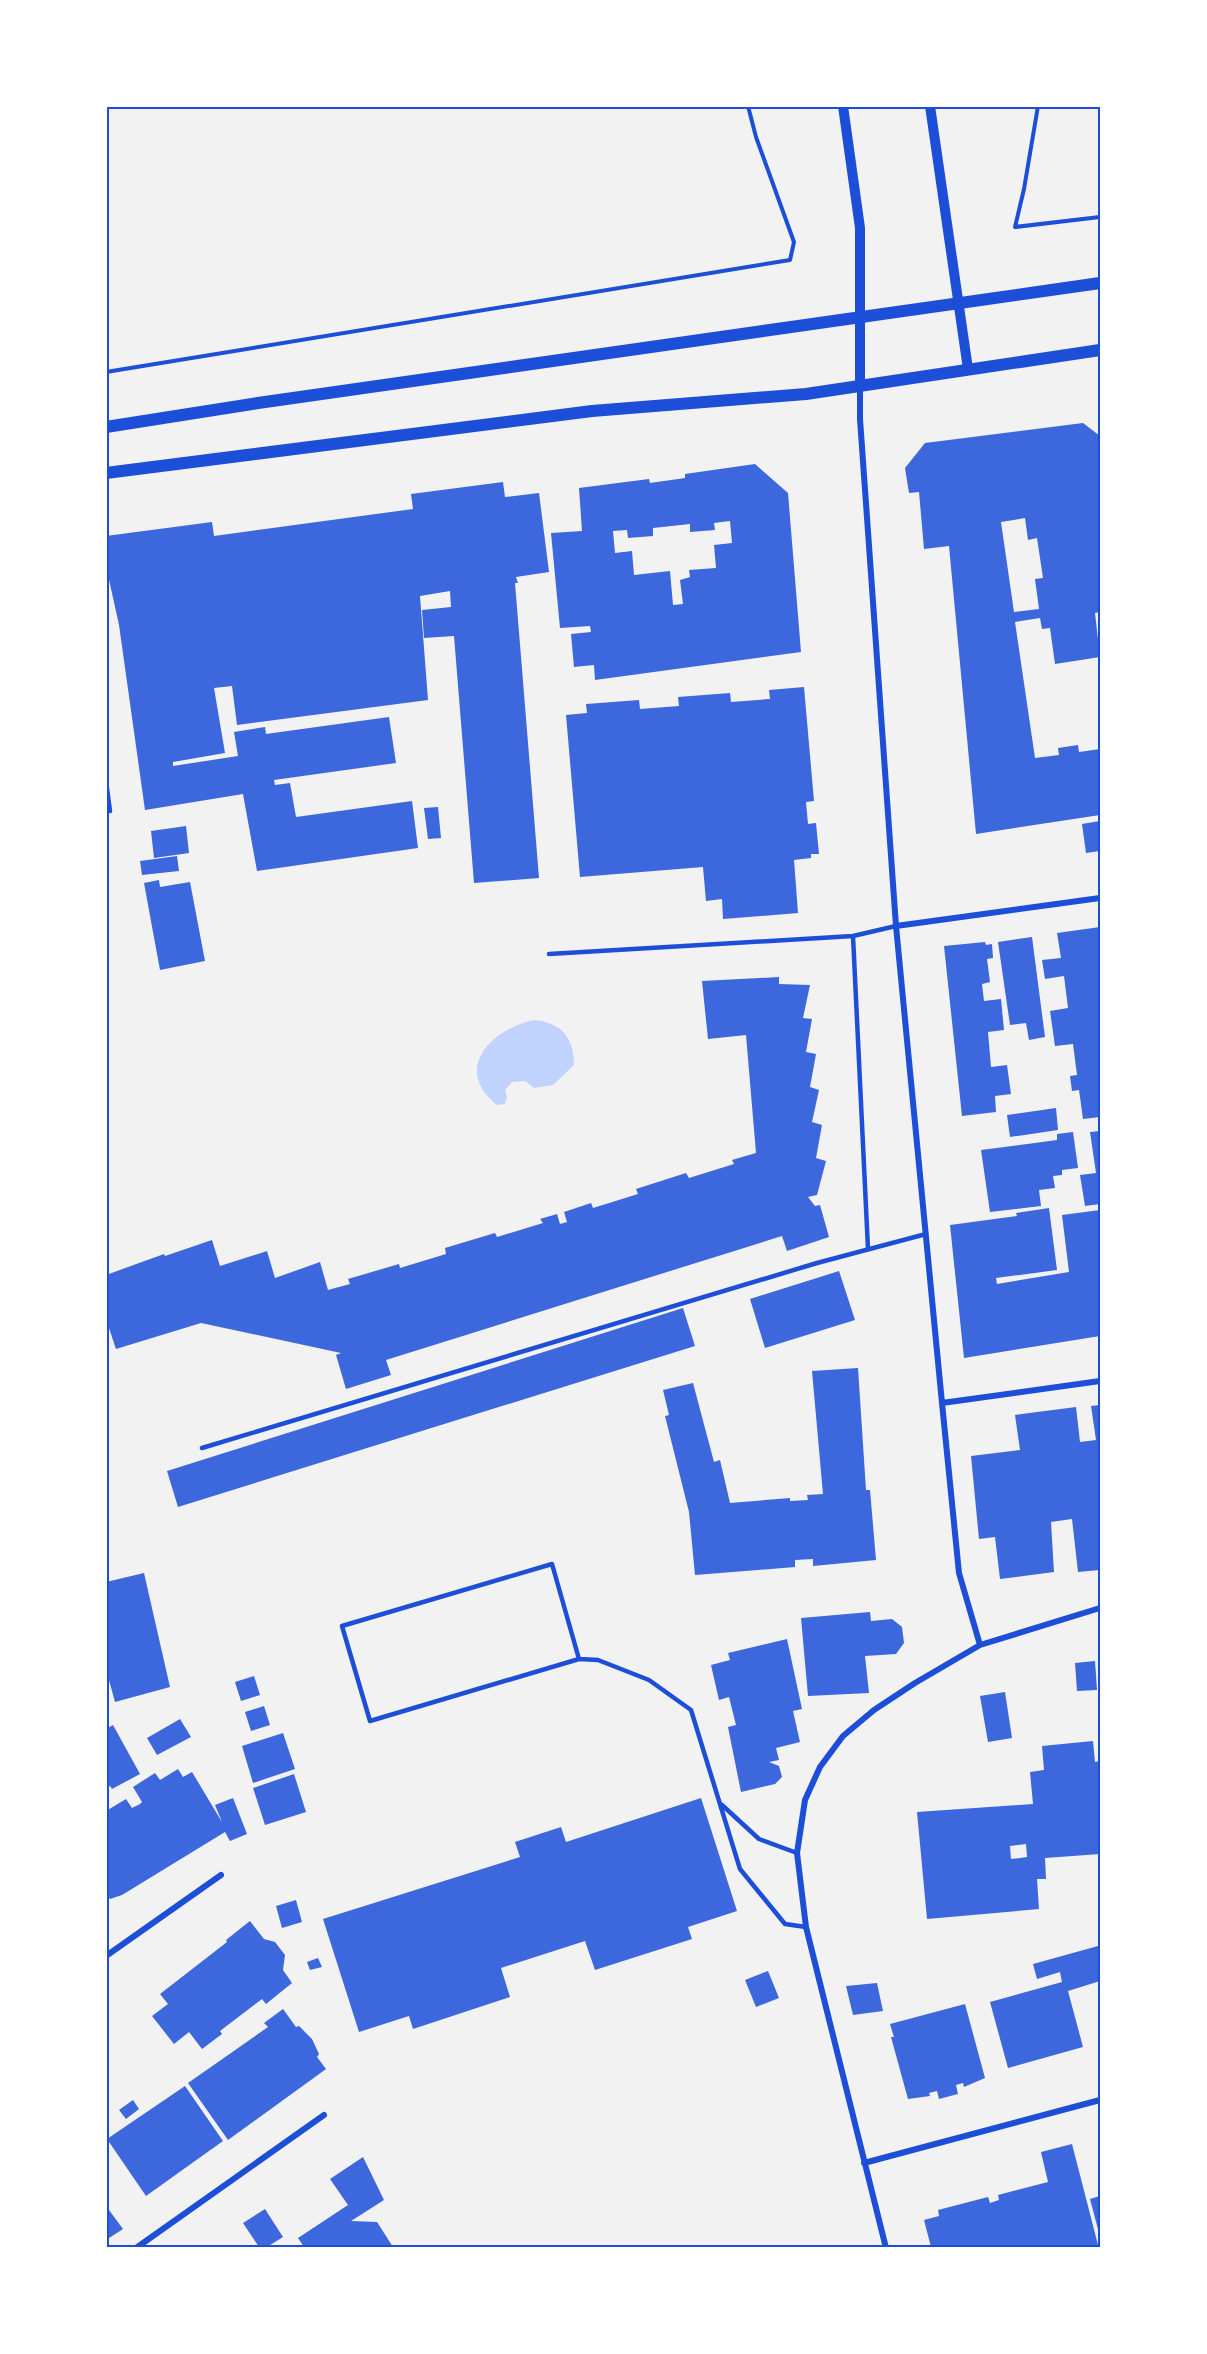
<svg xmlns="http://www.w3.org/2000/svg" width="1207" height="2354" font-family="'PT Sans Narrow',sans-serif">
<rect width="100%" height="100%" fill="#f2f2f2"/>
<path fill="#bfd3fe" d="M 533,1020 C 561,1022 574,1037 574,1065 L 553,1085 L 534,1088 L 525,1081 L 512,1082 L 505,1090 L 507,1097 L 505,1104 L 497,1105 C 452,1069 491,1030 533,1020 Z"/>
<path fill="#3d67dc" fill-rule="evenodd" d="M 1083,423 L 1100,436 L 1100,612 L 1095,613 L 1100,657 L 1055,664 L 1050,628 L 1042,629 L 1040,618 L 1015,622 L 1035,758 L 1059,755 L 1058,748 L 1078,745 L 1079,752 L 1100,749 L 1100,815 L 976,834 L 949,546 L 924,549 L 919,492 L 909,493 L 905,468 L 925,443 ZM 1025,518 L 1028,540 L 1037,538 L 1043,578 L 1035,579 L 1039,609 L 1014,612 L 1001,522 Z
M 755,464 L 788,493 L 801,652 L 595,680 L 594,665 L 574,667 L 571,634 L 591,632 L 590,626 L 560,628 L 551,533 L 582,531 L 579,488 L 649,479 L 650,483 L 685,478 L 685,474 ZM 730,521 L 732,543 L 714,545 L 716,568 L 689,570 L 690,577 L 680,580 L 683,604 L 673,605 L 670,571 L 634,575 L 632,551 L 615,553 L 613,531 L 627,530 L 628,538 L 653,536 L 653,528 L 690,524 L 690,532 L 715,530 L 714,523 Z
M 503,482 L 505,497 L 539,493 L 549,572 L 516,577 L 518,583 L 515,583 L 539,878 L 474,883 L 454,636 L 424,638 L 422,610 L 451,607 L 450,591 L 420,596 L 428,700 L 237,725 L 232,686 L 214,688 L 225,753 L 173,762 L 173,766 L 238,756 L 234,732 L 265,727 L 266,734 L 389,717 L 396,763 L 274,780 L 275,785 L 290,783 L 296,817 L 412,801 L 418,848 L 257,871 L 243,794 L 145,810 L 119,625 L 106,566 L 106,536 L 212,522 L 214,536 L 413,509 L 411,494 Z
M 804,687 L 814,801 L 806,802 L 808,824 L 816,823 L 819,854 L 811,854 L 811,858 L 794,860 L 798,913 L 723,919 L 722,899 L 706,901 L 703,867 L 580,877 L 566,715 L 587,713 L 586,704 L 639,700 L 640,709 L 679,706 L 678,697 L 730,693 L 731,702 L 770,699 L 769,690 Z
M 438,807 L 441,838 L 428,839 L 424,808 Z
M 1100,821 L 1100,851 L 1086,853 L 1082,824 Z
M 186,826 L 189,853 L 154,858 L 151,831 Z
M 177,856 L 179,871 L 142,875 L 140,861 Z
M 159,880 L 160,887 L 190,882 L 205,961 L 160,970 L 144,883 Z
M 1100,927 L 1100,1117 L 1083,1119 L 1079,1090 L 1072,1091 L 1070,1076 L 1077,1075 L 1073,1044 L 1055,1046 L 1050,1011 L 1068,1008 L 1064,976 L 1045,979 L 1042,960 L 1061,958 L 1057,933 Z
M 1032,937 L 1045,1037 L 1029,1040 L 1026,1023 L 1010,1025 L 998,942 Z
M 985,942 L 986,945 L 992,944 L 993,958 L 987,959 L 990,982 L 982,984 L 984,1001 L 1001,999 L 1004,1030 L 988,1032 L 991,1067 L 1007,1065 L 1011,1094 L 995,1096 L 996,1112 L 962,1116 L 944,946 Z
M 779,977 L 779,984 L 810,985 L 803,1018 L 812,1019 L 806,1052 L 816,1054 L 810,1087 L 819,1090 L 812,1122 L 822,1125 L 816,1158 L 826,1161 L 817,1195 L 808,1197 L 815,1206 L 820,1205 L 829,1237 L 787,1251 L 782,1236 L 386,1360 L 391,1375 L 346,1389 L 336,1355 L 341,1353 L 201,1323 L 116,1349 L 106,1319 L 106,1275 L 164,1254 L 165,1256 L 212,1240 L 220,1266 L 267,1251 L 275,1278 L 320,1262 L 328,1290 L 350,1284 L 348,1279 L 399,1264 L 400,1268 L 446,1254 L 445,1248 L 495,1233 L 497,1237 L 543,1223 L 540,1219 L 557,1214 L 560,1224 L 567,1222 L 564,1212 L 591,1203 L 593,1208 L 638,1194 L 636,1189 L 686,1173 L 689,1178 L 734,1164 L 732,1160 L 756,1153 L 746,1035 L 708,1039 L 702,981 Z
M 1056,1108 L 1058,1130 L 1010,1137 L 1007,1115 Z
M 1100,1131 L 1100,1204 L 1085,1206 L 1080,1175 L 1096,1173 L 1090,1132 Z
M 1073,1132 L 1078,1168 L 1062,1170 L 1062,1175 L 1053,1176 L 1055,1188 L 1039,1190 L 1041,1206 L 990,1212 L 981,1150 L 1057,1140 L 1057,1134 Z
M 1049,1208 L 1057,1270 L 996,1278 L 997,1284 L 1069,1272 L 1062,1215 L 1100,1210 L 1100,1336 L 964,1358 L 950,1225 L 1017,1216 L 1016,1213 Z
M 839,1271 L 855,1320 L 765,1348 L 750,1299 Z
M 683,1308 L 695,1346 L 178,1507 L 167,1471 Z
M 858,1368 L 866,1490 L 870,1490 L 876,1560 L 813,1566 L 813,1559 L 795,1560 L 795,1567 L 695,1575 L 689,1512 L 665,1416 L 669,1415 L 663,1390 L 693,1383 L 714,1462 L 720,1460 L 730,1503 L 790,1498 L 790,1501 L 808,1500 L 807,1495 L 823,1494 L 812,1371 Z
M 1100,1405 L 1100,1570 L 1078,1572 L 1072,1519 L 1051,1522 L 1054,1572 L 1000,1579 L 995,1537 L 979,1539 L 971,1456 L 1020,1450 L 1015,1415 L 1076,1407 L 1080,1442 L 1096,1440 L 1091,1406 Z
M 144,1573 L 170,1687 L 115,1702 L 106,1669 L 106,1582 Z
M 870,1612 L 871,1621 L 892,1619 L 902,1627 L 904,1643 L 896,1654 L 865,1656 L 869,1693 L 808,1696 L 801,1618 Z
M 787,1639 L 802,1709 L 793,1711 L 800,1742 L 776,1748 L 779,1760 L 769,1762 L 779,1766 L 782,1777 L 775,1784 L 741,1792 L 728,1727 L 736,1725 L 729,1697 L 719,1700 L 711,1665 L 730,1660 L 728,1653 Z
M 1095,1661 L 1097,1690 L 1077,1691 L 1075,1663 Z
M 254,1676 L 260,1695 L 241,1701 L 235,1682 Z
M 1005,1692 L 1012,1738 L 988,1742 L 980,1696 Z
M 264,1706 L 270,1725 L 251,1731 L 245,1712 Z
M 180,1719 L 191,1737 L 157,1755 L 147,1738 Z
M 113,1725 L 140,1774 L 112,1789 L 110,1786 L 106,1788 L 106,1729 Z
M 283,1733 L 295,1769 L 253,1783 L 242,1746 Z
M 1093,1741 L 1095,1762 L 1100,1761 L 1100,1854 L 1045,1858 L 1046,1879 L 1037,1879 L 1039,1909 L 927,1919 L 917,1812 L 1033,1804 L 1030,1772 L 1044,1770 L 1042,1746 ZM 1026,1844 L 1027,1857 L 1011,1859 L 1010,1846 Z
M 178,1769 L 183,1777 L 192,1772 L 222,1822 L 215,1805 L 233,1798 L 247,1834 L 230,1841 L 225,1832 L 122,1895 L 110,1899 L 106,1894 L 106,1811 L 126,1799 L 132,1808 L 140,1804 L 142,1802 L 133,1787 L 155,1773 L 160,1780 Z
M 294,1774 L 306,1812 L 265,1825 L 253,1788 Z
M 701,1798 L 737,1911 L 688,1927 L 692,1939 L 595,1970 L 585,1941 L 501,1968 L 510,1997 L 413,2029 L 409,2016 L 359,2032 L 323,1919 L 520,1857 L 515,1842 L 561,1827 L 566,1842 Z
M 296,1900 L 302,1922 L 282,1928 L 276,1906 Z
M 250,1921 L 264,1939 L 275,1942 L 285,1955 L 283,1970 L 292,1983 L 266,2004 L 262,1999 L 220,2031 L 222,2034 L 202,2049 L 189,2032 L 174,2044 L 152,2016 L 168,2004 L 160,1994 L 227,1942 L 226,1940 Z
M 1098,1946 L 1100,1981 L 1068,1991 L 1083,2047 L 1008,2068 L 990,2002 L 1062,1982 L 1060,1972 L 1037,1979 L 1033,1964 Z
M 318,1958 L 322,1967 L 310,1970 L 307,1962 Z
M 768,1971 L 779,1998 L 756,2007 L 745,1980 Z
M 877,1983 L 883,2011 L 853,2015 L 846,1986 Z
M 965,2004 L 985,2078 L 964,2087 L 963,2083 L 956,2085 L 958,2094 L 939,2099 L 937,2091 L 929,2093 L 930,2096 L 908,2099 L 891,2037 L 894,2037 L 890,2024 Z
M 283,2009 L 296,2027 L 299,2026 L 312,2039 L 319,2054 L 317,2057 L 326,2069 L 228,2140 L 188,2083 L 268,2027 L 264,2023 Z
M 185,2086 L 223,2141 L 146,2196 L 107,2139 Z
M 133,2100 L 139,2109 L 126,2119 L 119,2110 Z
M 1072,2144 L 1098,2245 L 1088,2247 L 931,2247 L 924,2220 L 939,2216 L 938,2210 L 988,2197 L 990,2203 L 999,2200 L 998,2195 L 1048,2182 L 1041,2152 Z
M 363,2157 L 384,2200 L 351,2221 L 377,2222 L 393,2247 L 304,2247 L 298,2238 L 348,2205 L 330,2179 Z
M 1100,2196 L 1100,2237 L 1090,2199 Z
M 106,2206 L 123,2229 L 106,2240 Z
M 265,2209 L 283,2237 L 267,2247 L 259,2247 L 243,2223 Z"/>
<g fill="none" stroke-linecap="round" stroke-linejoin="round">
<path stroke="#1d4ed8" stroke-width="4" d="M 1038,106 L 1024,189 L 1015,227 L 1100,217
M 106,372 L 790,260 L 794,242 L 756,137 L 748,106"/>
<path stroke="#1d4ed8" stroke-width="4.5" d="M 106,781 L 110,811 L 106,811
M 549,954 L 853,936
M 868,1249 L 853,936 L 896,926
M 202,1448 L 817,1263 L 926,1234
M 579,1659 L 552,1564 L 342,1626 L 370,1721 L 579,1659 L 598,1660 L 649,1680 L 691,1710 L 740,1869 L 785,1924 L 806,1927
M 722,1805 L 759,1839 L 797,1853"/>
<path stroke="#1d4ed8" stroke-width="6" d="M 860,385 L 860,419 L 896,926 L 942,1403 L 959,1573 L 980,1645
M 896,926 L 1100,898
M 942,1403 L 1100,1381
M 106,1956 L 221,1875
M 864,2163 L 1100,2100
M 136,2248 L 324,2115
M 886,2248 L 806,1927 L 797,1853 L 805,1800 L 820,1767 L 843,1736 L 874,1710 L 915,1683 L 980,1645 L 1100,1608"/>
<path stroke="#1d4ed8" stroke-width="10" d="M 843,106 L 860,228 L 860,385
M 930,106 L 968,369"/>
<path stroke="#1d4ed8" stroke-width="12" d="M 106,427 L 258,403 L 1100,283
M 106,473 L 592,411 L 806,394 L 1100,350"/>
</g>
<rect width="1207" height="2354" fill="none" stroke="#ffffff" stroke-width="216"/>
<rect x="108" y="108" width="991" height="2138" fill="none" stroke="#1d4ed8" stroke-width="2"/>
</svg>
